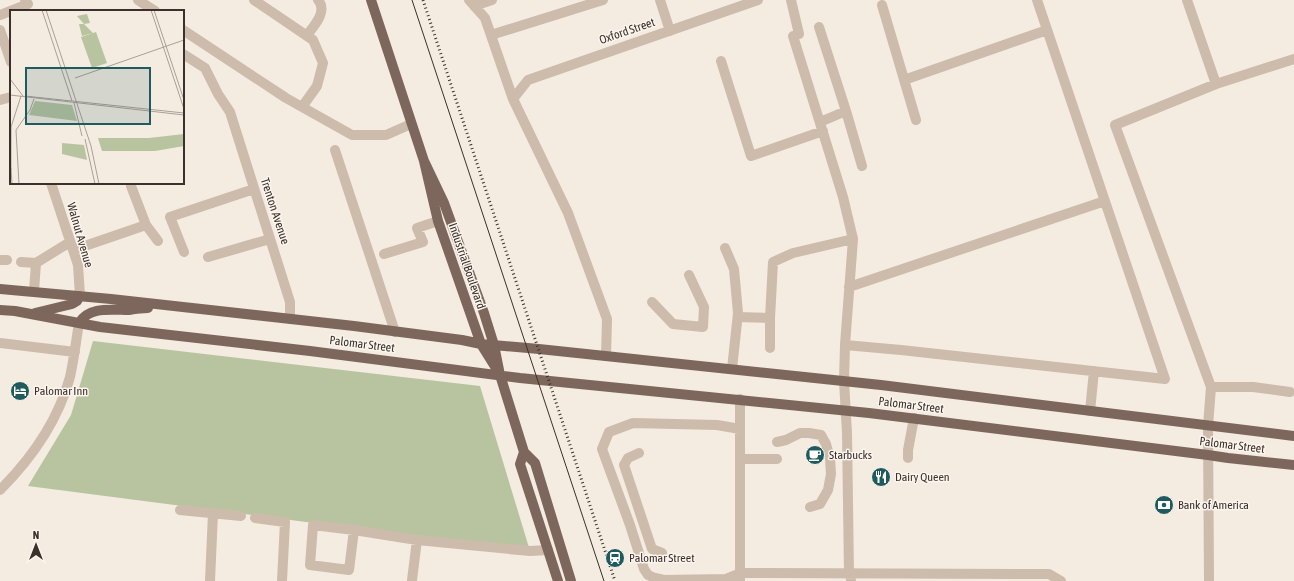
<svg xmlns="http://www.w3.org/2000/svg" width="1294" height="581" font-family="'Asap Condensed',sans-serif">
<rect width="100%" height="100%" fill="#f4ebe1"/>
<path fill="#b8c4a0" d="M 93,341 L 480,386 L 530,551 L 28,486 L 71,415 Z"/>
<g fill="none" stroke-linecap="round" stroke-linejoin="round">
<path stroke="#cdbbac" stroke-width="10" d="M 138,0 L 155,11
M 254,0 L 313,40 L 323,63 L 317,86 L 302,107
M 469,0 L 485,18 L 513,99 L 568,213 L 607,319 L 606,356
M 660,0 L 670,31
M 791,0 L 799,34
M 1187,0 L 1216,84
M 882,5 L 916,120
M 474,6 L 492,0
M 0,15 L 28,4 L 25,0
M 819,27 L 846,111
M 0,30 L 11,62
M 183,30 L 286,98 L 352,135 L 386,135 L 411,124
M 307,35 C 314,26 328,11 318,0
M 491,35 L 603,0
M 793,36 L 843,197 L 853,239
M 183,54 L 205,68 L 218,94 L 230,112 L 290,302 L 290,319
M 721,61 L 751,156 L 823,131
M 904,80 L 1047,30
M 513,99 L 528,80 L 758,0
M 0,100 L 11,97
M 820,122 L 846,111 L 862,166
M 335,150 L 395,332
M 51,183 L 78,265 L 80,296
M 146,225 L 158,241
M 725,248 L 734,269 L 738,313 L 732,369
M 73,250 L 146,225 L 131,186
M 184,252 L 170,217 L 254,189
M 384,254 L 423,242 L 417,228 L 438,221
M 208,257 L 270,239
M 0,260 L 7,260
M 21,262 L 36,263 L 70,242
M 849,287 L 1105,201
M 34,291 L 36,263
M 652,302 L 673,324 L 703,327 L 704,307 L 689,275
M 738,317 L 770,318 L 770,348
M 770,318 L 773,262 L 793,253 L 853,239 L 845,345 L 844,381 L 847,433 L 849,574 L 851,579
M 0,343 L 75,352
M 845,345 L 901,350 L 1165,379 L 1037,0
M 1290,392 L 1253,387 L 1211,387 L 1115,125 L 1216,84 L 1294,59
M 740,399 L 740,579
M 1090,411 L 1094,371
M 740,429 L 717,425 L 633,423 L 609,432 L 602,449 L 630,525 L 644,569 L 648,575 L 655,578 L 664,580 L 726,579 L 741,573 L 1049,574 L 1061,581
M 777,442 L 786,440 L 800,433 L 809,433 L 821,435 L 826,444 L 830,458 L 831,474 L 828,490 L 820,504 L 810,507
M 639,453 L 628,458 L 624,465 L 652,549 L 662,553
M 908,458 L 908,450 L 914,418
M 740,459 L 777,459
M 0,490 C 32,458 58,421 70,377 C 74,359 76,341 79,323
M 180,510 L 241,516
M 255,518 L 285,522 L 282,581
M 354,530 L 349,570 L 310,565 L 313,525 L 354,530 L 417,540 L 530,551 L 548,550
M 412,580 L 417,540
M 210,581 L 213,513
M 1209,581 L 1208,426 L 1211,387"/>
<path stroke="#7d675c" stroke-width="10" d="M 371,0 L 424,161 L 438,221 L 481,344 L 496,368
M 424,161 L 444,203 L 484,313 L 494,345 L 500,375 L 524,452 L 535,463 L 571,581
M 0,289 L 111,299 L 354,326 L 462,340 L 481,344 L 539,349 L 881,385 L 1294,436
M 0,310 L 15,311 L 100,327 L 310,351 L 520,378 L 869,413 L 1208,455 L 1228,458 L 1294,465
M 35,313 L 72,304 L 77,301 L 80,296
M 79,323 C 89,306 111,310 129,310 C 135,309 142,308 148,308
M 524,452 L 520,464 L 558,581"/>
<path stroke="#3b302b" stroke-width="1" d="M 412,0 L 604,581"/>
<path stroke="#3b302b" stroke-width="3" stroke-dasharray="1 3" stroke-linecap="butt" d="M 423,0 L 615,581"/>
</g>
<defs>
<symbol id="hotel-disc" viewBox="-11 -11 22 22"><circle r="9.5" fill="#1f5a5e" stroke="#fbf5ee"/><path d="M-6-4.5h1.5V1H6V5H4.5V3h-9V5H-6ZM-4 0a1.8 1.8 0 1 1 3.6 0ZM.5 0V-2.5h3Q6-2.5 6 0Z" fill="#fff"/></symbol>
<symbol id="cafe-disc" viewBox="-11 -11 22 22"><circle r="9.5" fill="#1f5a5e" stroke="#fbf5ee"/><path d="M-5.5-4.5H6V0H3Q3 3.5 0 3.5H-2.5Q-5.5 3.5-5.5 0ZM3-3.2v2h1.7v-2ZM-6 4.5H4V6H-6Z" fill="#fff"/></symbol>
<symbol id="restaurant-disc" viewBox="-11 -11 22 22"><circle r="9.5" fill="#1f5a5e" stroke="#fbf5ee"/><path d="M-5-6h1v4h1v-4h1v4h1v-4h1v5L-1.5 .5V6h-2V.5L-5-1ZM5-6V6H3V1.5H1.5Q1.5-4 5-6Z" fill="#fff"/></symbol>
<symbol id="bank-disc" viewBox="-11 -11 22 22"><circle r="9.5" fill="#1f5a5e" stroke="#fbf5ee"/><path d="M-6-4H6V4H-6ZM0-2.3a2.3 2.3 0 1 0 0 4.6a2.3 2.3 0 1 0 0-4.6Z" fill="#fff"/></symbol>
<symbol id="station-disc" viewBox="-11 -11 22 22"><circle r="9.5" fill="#1f5a5e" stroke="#fbf5ee"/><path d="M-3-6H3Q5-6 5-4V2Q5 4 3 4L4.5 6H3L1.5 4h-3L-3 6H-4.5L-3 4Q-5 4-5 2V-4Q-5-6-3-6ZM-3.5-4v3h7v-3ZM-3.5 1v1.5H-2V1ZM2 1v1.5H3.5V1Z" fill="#fff"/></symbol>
</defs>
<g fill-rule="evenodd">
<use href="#hotel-disc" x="9" y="380" width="22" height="22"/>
<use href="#cafe-disc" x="804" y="444" width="22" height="22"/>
<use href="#restaurant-disc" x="870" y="466" width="22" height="22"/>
<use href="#bank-disc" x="1153" y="494" width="22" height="22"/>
<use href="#station-disc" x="604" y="547" width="22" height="22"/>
</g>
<g text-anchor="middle" stroke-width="3" stroke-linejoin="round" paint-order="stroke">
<g font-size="12" fill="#3b302b" stroke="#fbf5ee">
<text transform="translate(627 31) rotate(-19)" y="4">Oxford Street</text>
<text transform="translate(275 211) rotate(72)" y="4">Trenton Avenue</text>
<text transform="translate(80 235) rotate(74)" y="4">Walnut Avenue</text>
<text transform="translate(467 266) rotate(71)" y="4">Industrial Boulevard</text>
<text transform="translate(362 344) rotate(7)" y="4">Palomar Street</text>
<text transform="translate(911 405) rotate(7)" y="4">Palomar Street</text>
<text transform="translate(1232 445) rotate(7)" y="4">Palomar Street</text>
</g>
<g font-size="12" fill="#3b302b" stroke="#fbf5ee" text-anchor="start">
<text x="34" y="395">Palomar Inn</text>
<text x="829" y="459">Starbucks</text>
<text x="895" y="481">Dairy Queen</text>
<text x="1178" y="509">Bank of America</text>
<text x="629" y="562">Palomar Street</text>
</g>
</g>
<g transform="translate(10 10)">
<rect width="174" height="174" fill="#f4ebe1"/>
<path d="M 77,4 L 80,13 L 74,14 L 83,23 L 72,26 L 69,14 L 74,14 L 67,6 ZM 86,22 L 97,53 L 82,58 L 71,27 ZM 25,91 L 62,95 L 67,111 L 19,105 ZM 174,124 L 174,136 L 145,141 L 92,141 L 88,128 L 139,128 ZM 52,133 L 74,135 L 77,150 L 52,144 Z" fill="#b8c4a0"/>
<path fill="none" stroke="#aaa098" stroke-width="1" d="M 32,0 L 62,91M 36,0 L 81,136 L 89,174M 141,0 L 174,99M 144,0 L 174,90M 65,68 L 174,30M 0,69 L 13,86M 0,85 L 174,105M 15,86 L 174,103M 64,93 L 72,126M 75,129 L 85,174M 1,158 L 2,174M 1,160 L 1,117 L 11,86M 9,174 L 6,120 L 20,100 L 24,89"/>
<path fill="#1f5a5e" fill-opacity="0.15" stroke="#1f5a5e" stroke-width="2" d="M 16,58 L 140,58 L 140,114 L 16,114 Z"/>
<rect width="174" height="174" fill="none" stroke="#3b302b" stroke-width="2"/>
</g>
<g transform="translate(36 545)" stroke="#fbf5ee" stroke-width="3" paint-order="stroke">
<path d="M0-3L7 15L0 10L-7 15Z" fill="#3b302b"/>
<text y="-6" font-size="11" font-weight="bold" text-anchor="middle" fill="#3b302b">N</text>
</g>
</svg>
